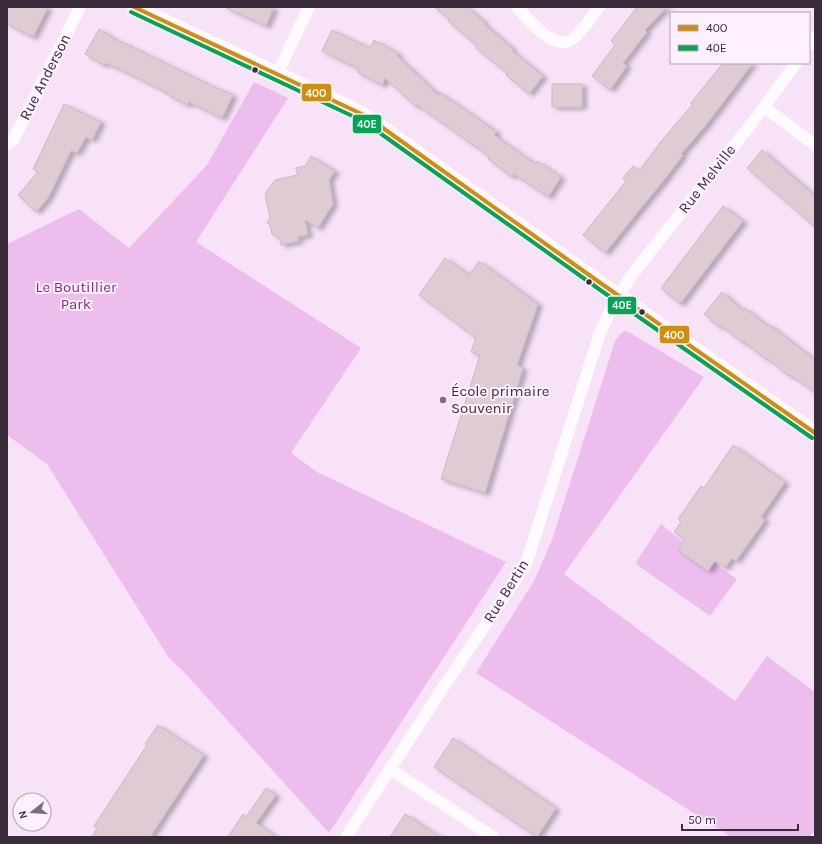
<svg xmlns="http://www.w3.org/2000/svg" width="822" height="844" font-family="Karla,sans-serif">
<defs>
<filter id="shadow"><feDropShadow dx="4.5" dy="2.5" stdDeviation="2" flood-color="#0004"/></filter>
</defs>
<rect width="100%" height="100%" fill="#f7e2f7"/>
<path fill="#edbdee" d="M 254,82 L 288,98 L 196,242 L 361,348 L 291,453 L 317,472 L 506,562 L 329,833 L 184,672 L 169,658 L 47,464 L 7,435 L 7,244 L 79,209 L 129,248 L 207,165 Z
M 625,331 L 632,334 L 704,377 L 564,574 L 735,701 L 767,656 L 815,692 L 815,830 L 809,837 L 731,837 L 476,673 L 534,581 L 552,540 L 615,341 L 621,333 Z
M 661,524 L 683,542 L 678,550 L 708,571 L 715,561 L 715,564 L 737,579 L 710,616 L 636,564 L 637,563 L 636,562 Z"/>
<path fill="#dfcbd3" stroke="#ccb9c1" filter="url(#shadow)" d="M 7,7 L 48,7 L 33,37 L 7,24 Z
M 224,7 L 274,7 L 266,26 Z
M 434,7 L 467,7 L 485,23 L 484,24 L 513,49 L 512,51 L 543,76 L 529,94 L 506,75 L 508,74 L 476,48 L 477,46 L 448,21 L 449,19 Z
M 637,7 L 667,7 L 645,30 L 647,32 L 623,63 L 627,66 L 610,90 L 592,76 L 615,45 L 611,41 Z
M 99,29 L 121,43 L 122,42 L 212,86 L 233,95 L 222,118 L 189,102 L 187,105 L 167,94 L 168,93 L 132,75 L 106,63 L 104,65 L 85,54 Z
M 332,30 L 370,48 L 374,40 L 398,53 L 397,56 L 438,95 L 439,92 L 497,132 L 494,135 L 535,164 L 537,161 L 561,177 L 548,197 L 514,174 L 512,177 L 488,159 L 490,157 L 417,105 L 416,107 L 385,78 L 382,85 L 357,72 L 359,69 L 322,51 Z
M 723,63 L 753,63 L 706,125 L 681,154 L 683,155 L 664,180 L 641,208 L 605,253 L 583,235 L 626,181 L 623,178 L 633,166 L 639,171 L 662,140 L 692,105 L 691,103 Z
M 552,84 L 582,84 L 582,107 L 552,107 Z
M 64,104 L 101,122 L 92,140 L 86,137 L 77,153 L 71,151 L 48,198 L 36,212 L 18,195 L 38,172 L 33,169 Z
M 762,150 L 815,196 L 815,227 L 747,168 Z
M 311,156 L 335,171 L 329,180 L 333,204 L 318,228 L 305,220 L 308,235 L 298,237 L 299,241 L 281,245 L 280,239 L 272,234 L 270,225 L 267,223 L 270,217 L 265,194 L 275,180 L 298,175 L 296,168 L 305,166 Z
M 723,206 L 743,221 L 680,304 L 661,288 Z
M 445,258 L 469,275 L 479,261 L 538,304 L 517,365 L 523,368 L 485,493 L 441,479 L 480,355 L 471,352 L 476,338 L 419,295 Z
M 722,292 L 743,311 L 745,308 L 767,326 L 768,324 L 815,360 L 815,392 L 790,375 L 789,376 L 768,359 L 767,360 L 744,342 L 743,343 L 720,325 L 719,327 L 704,314 Z
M 733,445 L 785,482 L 761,517 L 765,520 L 736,561 L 732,558 L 725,568 L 715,561 L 708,571 L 678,550 L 685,540 L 674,532 L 681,522 L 678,519 L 701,486 L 704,488 Z
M 158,725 L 204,755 L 150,837 L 92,837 L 97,828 L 94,826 L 147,745 L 145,744 Z
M 453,738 L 556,808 L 537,837 L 434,767 Z
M 266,788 L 276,795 L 256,823 L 277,837 L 228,837 L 243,814 L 246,817 Z
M 405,814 L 440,837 L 390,837 Z"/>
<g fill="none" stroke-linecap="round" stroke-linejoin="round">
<path stroke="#fefbfe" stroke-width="12" d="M 517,7 C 528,19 553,51 571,40 C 581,34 591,17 599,7
M 809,45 L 815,37
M 277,74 L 309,7
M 764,107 L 815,145
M 7,145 L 13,140 L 26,115 L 80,7
M 390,769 L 493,837
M 346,837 L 442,689 L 521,572 L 527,561 L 600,333 L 610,311 L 631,276 L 752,123 L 796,63"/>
<path stroke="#fefbfe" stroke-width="15" d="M 134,7 L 355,110 L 366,116 L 599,282 L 815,433"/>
<defs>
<path id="bus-1" d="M 134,7 L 366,116 L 599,282 L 815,433"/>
<path id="bus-2" d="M 131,12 L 363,121 L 596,287 L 812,438"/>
</defs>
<use href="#bus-1" stroke="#fff0ff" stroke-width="7"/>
<use href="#bus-2" stroke="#fff0ff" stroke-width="7"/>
<use href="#bus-1" stroke="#d18e0c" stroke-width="4"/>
<use href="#bus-2" stroke="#00a651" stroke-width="4"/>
</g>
<g fill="#3b2c3b" stroke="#fff0ff" stroke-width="1.5">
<circle cx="255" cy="70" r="3.5"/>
<circle cx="589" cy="282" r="3.5"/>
<circle cx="642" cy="312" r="3.5"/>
</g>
<circle fill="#7d6c7d" stroke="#fff0ff" stroke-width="1.5" cx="443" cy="400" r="4"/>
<g text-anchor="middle" stroke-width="4" stroke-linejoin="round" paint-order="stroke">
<g font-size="15" fill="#3b2c3b" stroke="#fff0ff">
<text transform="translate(45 77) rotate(-63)" y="5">Rue Anderson</text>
<text transform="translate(707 179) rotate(-52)" y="5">Rue Melville</text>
<text transform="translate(506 591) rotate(-58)" y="5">Rue Bertin</text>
</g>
<g font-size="15" fill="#7e2d81" stroke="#fff0ff">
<text x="76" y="292">Le Boutillier<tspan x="76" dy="17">Park</tspan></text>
</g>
<g font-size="15" fill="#3b2c3b" stroke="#fff0ff" text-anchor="start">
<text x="451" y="396">École primaire<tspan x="451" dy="17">Souvenir</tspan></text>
</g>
</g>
<g stroke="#fff0ff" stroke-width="1.5">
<rect x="301" y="83" width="31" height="19" rx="4" fill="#d18e0c"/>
<rect x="352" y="114" width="30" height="20" rx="4" fill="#00a651"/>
<rect x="607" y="296" width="30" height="19" rx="4" fill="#00a651"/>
<rect x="659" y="325" width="31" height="19" rx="4" fill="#d18e0c"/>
</g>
<g font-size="11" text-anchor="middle" font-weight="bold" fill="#fff">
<text x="316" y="97">40O</text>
<text x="367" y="128">40E</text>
<text x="622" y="309">40E</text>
<text x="674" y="339">40O</text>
</g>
<rect width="822" height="844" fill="none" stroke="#3b2c3b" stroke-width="16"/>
<rect x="670" y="12" width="140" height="52" fill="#fff0ff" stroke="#b1a2b1"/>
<rect x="678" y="25" width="20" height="6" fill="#d18e0c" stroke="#b1a2b1"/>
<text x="706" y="32" font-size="12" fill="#3b2c3b">40O</text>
<rect x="678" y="45" width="20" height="6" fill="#00a651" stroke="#b1a2b1"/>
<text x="706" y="52" font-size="12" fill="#3b2c3b">40E</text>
<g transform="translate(32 812) rotate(253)"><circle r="19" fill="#fff0ff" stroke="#b1a2b1"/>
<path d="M0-3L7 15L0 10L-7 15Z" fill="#7d6c7d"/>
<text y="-6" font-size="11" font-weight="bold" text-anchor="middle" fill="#3b2c3b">N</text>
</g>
<path d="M682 824v6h116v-6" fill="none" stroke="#3b2c3b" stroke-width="2"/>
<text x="688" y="824" font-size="12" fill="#3b2c3b" stroke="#fff0ff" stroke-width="3" paint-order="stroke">50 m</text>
</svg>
